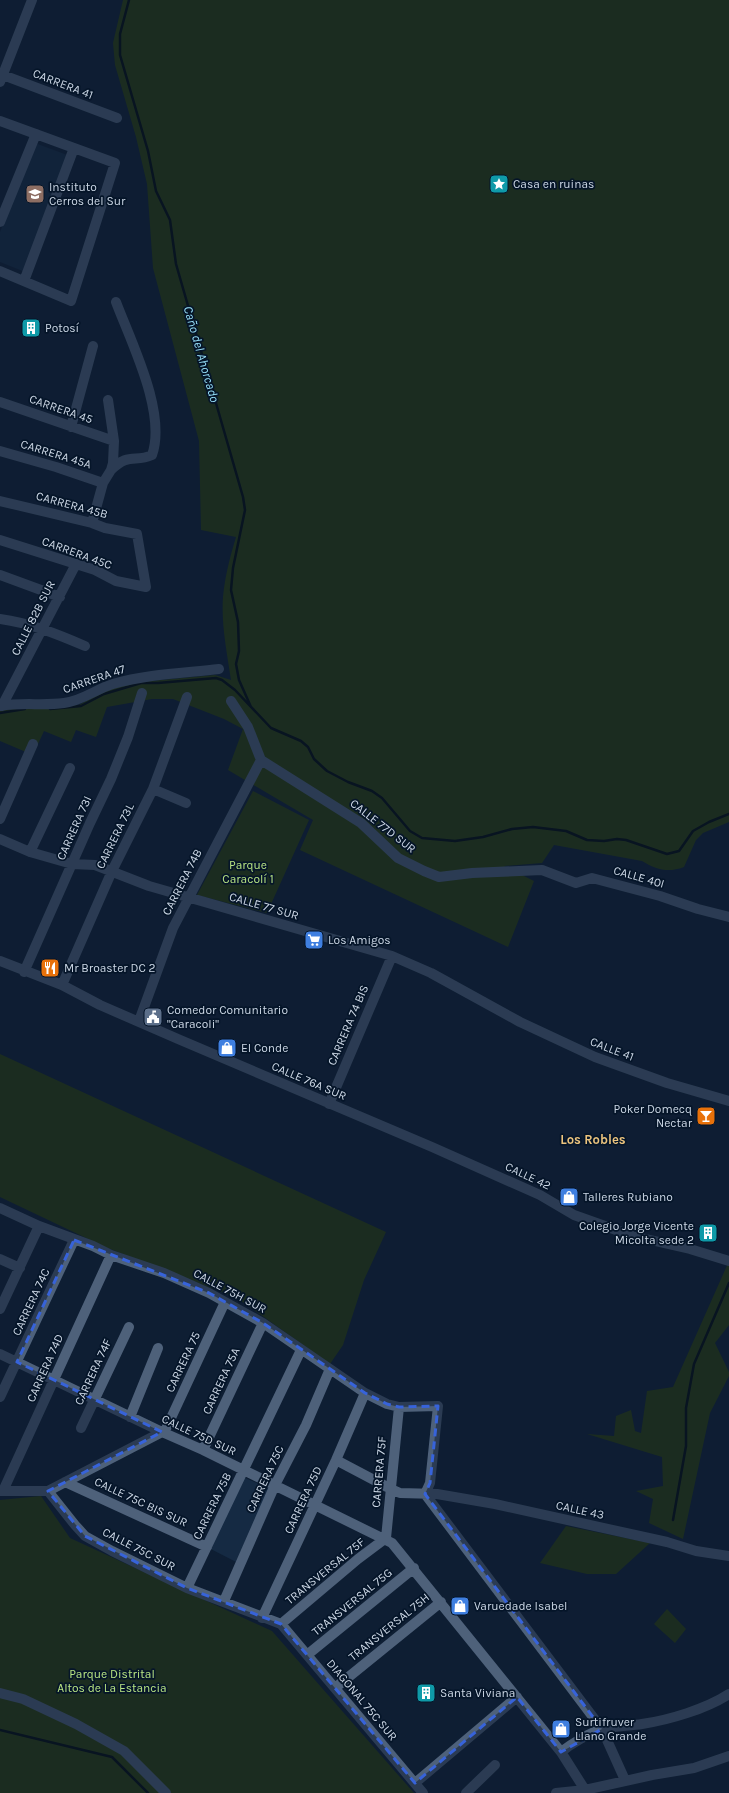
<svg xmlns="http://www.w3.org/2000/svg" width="729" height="1793" font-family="Karla,sans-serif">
<rect width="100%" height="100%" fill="#0e1e33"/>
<path fill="#152a43" d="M 35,143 L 70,156 L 25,272 L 0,262 L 0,232 Z
M 241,1476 L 270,1489 L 236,1562 L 207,1547 Z"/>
<path fill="#2b3f0b" d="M 123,0 L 729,0 L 729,822 L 703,833 L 696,840 L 684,867 C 668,873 657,870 642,861 L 554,845 L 542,863 L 504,866 L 534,881 L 508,947 L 300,850 L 313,820 L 228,770 L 243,729 L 224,719 L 173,699 L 152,699 L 107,707 L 96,737 L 76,730 L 71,742 L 44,731 L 33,755 L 0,741 L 0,710 L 79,705 L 102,692 L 126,684 L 151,681 L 215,675 L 231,680 C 227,653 221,624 223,597 C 225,576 230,557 236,537 L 201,530 L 199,441 L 153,268 L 147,184 L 136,137 L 115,65 L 113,43 Z
M 253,791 L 309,820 L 267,913 L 197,895 Z
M 0,1054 L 386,1232 L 364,1280 L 343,1345 L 330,1364 L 237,1298 L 105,1247 L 0,1197 Z
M 729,1261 L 729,1325 L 715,1343 L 729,1372 L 729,1376 L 710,1413 L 683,1539 L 649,1523 L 653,1499 L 636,1491 L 663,1486 L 662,1457 L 587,1434 L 614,1436 L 616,1416 L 631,1410 L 635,1431 L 641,1433 L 647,1391 L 673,1387 Z
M 41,1496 L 70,1538 L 272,1631 L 414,1793 L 0,1793 L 0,1500 Z
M 566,1526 L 650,1543 L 616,1574 L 587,1574 L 540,1563 Z
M 667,1609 L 686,1629 L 675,1643 L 654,1624 Z"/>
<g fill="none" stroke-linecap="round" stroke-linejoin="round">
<path stroke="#01090d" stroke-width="2.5" d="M 129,0 L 120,34 L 120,55 L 148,151 L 156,191 L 170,220 L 176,264 L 243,497 L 245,510 L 233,568 L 231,590 L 238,622 L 239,651 L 236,664 L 239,680 L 251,707
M 50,709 L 81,706 L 104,694 L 141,683 L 158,683 L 216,678 L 222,680 L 235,690 L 271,728 L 301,741 L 308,747 L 314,759 L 327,771 L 348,782 L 372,791 L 382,798 L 410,831 L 422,838 L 455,841 L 483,837 L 512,829 L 533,827 L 566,831 L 587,840 L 604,841 L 617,839 L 626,840 L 667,854 L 679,851 L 693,831 L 709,822 L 729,814
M 0,713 L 25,709
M 673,1520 L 686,1446 L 686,1408 L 694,1364 L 729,1283
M 0,1730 L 112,1757 L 148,1793"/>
<path stroke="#4e617a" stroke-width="10" d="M 0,74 L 117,118
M 0,82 L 32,0
M 0,121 L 115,163 L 71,301 L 0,271
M 0,222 L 36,134
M 24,281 L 74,148
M 0,402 L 114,441
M 71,427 L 93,346
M 0,451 L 56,467 L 103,483
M 111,470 C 129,452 135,463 152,455 C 167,413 131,342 116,302
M 0,501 L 92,523 L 105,528 L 137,534 L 146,587 L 116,581 L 95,570 L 0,540
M 92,523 L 103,483 L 111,470 L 113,463 L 114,441 L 108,400
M 0,575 L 60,597
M 0,619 C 30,623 57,634 85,646
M 231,701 L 248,727 L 261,760 L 361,823 L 398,858 L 424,871 L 439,877 L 472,873 L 542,870 L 576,883 L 592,878 L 660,896 L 698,909 L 729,917
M 0,706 C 22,702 43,706 64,703 C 82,701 96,689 113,684 C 147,674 184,673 219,669
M 2,706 L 76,564
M 153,789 L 186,803
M 0,819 L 33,744
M 0,839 L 30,852 L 72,864 L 95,865 L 149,886 L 392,956 L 431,973 L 520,1022 L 595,1057 L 667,1083 L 729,1101
M 30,852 L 70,768
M 0,961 L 62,985 L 100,1005 L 178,1039 L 432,1147 L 540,1195 L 574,1215 L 633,1236 L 690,1249 L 729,1261
M 24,972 L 90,823 L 111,779 L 128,737 L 142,693
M 62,985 L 112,871 L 153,789 L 187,697
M 139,1021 L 173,928 L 261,760
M 329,1104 L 392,956
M 0,1208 L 39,1226 L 93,1246 L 111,1255 L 164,1273 L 209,1293 L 263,1323 L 365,1393 L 387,1404 L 399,1407 L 438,1406 L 430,1483 L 425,1494
M 0,1259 L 20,1268
M 0,1309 L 39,1226
M 0,1354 L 162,1432 L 203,1450 L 392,1543 L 561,1752 L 587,1793
M 0,1397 L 74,1240
M 130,1417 L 158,1348
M 81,1428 L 129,1327
M 164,1433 L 225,1302
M 203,1450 L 263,1323
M 336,1460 L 391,1489 L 400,1493 L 437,1494 L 495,1504 L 667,1542 L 696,1551 L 729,1556
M 65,1482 L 207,1547
M 0,1491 L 48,1491 L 162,1432
M 3,1491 L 111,1255
M 48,1491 L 75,1525 L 85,1536 L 112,1551 L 187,1588 L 281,1624
M 425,1494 L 602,1729 L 625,1780
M 386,1538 L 399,1407
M 187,1588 L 301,1350
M 224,1601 L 275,1485 L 306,1425 L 330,1369
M 262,1618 L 336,1460 L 365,1393
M 281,1624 L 423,1793
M 281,1624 L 358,1559 L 386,1538
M 307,1655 L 414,1568
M 335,1688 L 441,1602
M 0,1693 L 23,1699 L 76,1724 L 124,1751 L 166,1793
M 561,1752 C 571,1744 589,1733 602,1729 C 614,1726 629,1726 642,1724 C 669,1720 706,1709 729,1694
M 415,1783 L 517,1697
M 466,1793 L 495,1765
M 556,1793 L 585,1790 L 652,1775 L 694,1768 L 729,1756"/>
</g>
<path d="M0 0H729V1793H0ZM 74,1240 L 209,1293 L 263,1323 L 365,1393 L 387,1404 L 399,1407 L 438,1406 L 430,1483 L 425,1494 L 602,1729 L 561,1752 L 517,1697 L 415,1783 L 281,1624 L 187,1588 L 85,1536 L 48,1491 L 162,1432 L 17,1362 Z" fill="#0e1e33" fill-opacity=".55" fill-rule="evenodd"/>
<path fill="none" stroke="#3763da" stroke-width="3" stroke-dasharray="8 5" stroke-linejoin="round" d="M 74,1240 L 209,1293 L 263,1323 L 365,1393 L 387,1404 L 399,1407 L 438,1406 L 430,1483 L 425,1494 L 602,1729 L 561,1752 L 517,1697 L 415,1783 L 281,1624 L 187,1588 L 85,1536 L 48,1491 L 162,1432 L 17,1362 Z"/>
<defs>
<symbol id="sight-square" viewBox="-11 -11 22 22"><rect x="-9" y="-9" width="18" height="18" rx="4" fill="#0f9aa8" stroke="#051529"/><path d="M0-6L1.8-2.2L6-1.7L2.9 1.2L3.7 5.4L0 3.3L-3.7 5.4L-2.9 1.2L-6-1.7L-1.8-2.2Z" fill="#fff"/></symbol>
<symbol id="school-square" viewBox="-11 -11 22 22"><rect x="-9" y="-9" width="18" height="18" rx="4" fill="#8d6e63" stroke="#051529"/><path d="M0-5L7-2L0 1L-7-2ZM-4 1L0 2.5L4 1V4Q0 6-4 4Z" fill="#fff"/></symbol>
<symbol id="building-square" viewBox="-11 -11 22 22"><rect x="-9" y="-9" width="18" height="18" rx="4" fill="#0f9aa8" stroke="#051529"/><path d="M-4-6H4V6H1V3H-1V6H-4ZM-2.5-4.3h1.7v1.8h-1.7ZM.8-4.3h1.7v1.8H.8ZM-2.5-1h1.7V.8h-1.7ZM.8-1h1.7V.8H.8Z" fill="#fff"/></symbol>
<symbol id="supermarket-square" viewBox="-11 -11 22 22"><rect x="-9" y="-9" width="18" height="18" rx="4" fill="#3f7fe0" stroke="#051529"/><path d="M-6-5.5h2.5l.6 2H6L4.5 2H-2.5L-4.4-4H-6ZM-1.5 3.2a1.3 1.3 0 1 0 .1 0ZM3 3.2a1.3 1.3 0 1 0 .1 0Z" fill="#fff"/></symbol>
<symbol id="restaurant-square" viewBox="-11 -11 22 22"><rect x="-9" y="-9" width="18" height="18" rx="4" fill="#e8710a" stroke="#051529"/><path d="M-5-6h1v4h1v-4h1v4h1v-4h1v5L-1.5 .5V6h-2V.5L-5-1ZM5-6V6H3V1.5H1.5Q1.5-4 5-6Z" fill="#fff"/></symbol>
<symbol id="civic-square" viewBox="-11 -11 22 22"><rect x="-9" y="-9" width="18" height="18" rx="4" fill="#5c6f8a" stroke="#051529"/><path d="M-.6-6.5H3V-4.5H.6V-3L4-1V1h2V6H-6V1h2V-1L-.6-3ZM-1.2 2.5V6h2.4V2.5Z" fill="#fff"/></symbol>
<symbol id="shop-square" viewBox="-11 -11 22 22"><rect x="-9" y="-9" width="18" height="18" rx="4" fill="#3f7fe0" stroke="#051529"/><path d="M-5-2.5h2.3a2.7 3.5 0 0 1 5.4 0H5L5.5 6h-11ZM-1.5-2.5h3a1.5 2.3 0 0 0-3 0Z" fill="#fff"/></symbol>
<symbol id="bar-square" viewBox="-11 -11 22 22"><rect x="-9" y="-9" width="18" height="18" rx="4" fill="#e8710a" stroke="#051529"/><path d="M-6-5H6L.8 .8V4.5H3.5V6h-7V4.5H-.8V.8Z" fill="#fff"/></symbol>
</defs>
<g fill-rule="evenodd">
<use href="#sight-square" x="488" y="173" width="22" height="22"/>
<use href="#school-square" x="24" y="183" width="22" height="22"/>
<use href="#building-square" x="20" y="317" width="22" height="22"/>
<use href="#supermarket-square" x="303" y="929" width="22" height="22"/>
<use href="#restaurant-square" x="39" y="957" width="22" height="22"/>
<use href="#civic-square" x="142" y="1006" width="22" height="22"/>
<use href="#shop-square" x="216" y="1037" width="22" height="22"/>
<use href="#bar-square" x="695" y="1105" width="22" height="22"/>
<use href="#shop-square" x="558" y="1186" width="22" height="22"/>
<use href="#building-square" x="697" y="1222" width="22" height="22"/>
<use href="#shop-square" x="449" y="1595" width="22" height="22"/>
<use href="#building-square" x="415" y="1682" width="22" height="22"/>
<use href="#shop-square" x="550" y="1718" width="22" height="22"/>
</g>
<g text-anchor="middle" stroke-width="3.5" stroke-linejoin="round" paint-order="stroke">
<g font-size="12" fill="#ccd7e5" stroke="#051529">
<text transform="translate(63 84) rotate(21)" y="4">CARRERA 41</text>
<text transform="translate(61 409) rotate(19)" y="4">CARRERA 45</text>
<text transform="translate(56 454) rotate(17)" y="4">CARRERA 45A</text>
<text transform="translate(72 505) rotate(15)" y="4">CARRERA 45B</text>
<text transform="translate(77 553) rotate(20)" y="4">CARRERA 45C</text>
<text transform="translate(33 618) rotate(-63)" y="4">CALLE 82B SUR</text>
<text transform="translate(94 679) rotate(-19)" y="4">CARRERA 47</text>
<text transform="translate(383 826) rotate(38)" y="4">CALLE 77D SUR</text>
<text transform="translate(74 828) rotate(-66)" y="4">CARRERA 73I</text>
<text transform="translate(115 836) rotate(-64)" y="4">CARRERA 73L</text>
<text transform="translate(639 877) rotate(16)" y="4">CALLE 40I</text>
<text transform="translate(182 882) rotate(-63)" y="4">CARRERA 74B</text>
<text transform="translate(264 906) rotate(16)" y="4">CALLE 77 SUR</text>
<text transform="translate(348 1025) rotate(-67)" y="4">CARRERA 74 BIS</text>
<text transform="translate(612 1049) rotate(21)" y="4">CALLE 41</text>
<text transform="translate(309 1081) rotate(23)" y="4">CALLE 76A SUR</text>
<text transform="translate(528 1176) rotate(25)" y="4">CALLE 42</text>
<text transform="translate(230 1291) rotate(28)" y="4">CALLE 75H SUR</text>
<text transform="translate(31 1302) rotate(-65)" y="4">CARRERA 74C</text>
<text transform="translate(183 1362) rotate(-65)" y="4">CARRERA 75</text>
<text transform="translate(45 1368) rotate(-66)" y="4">CARRERA 74D</text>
<text transform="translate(93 1372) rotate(-65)" y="4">CARRERA 74F</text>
<text transform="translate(221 1381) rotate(-65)" y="4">CARRERA 75A</text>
<text transform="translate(199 1435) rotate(25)" y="4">CALLE 75D SUR</text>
<text transform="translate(379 1472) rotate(-85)" y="4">CARRERA 75F</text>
<text transform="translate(265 1479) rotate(-65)" y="4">CARRERA 75C</text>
<text transform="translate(303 1500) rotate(-65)" y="4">CARRERA 75D</text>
<text transform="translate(141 1502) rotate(25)" y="4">CALLE 75C BIS SUR</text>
<text transform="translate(212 1506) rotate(-64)" y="4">CARRERA 75B</text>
<text transform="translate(580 1510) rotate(12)" y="4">CALLE 43</text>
<text transform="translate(139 1549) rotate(27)" y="4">CALLE 75C SUR</text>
<text transform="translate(325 1571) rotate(-39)" y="4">TRANSVERSAL 75F</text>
<text transform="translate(352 1602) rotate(-39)" y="4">TRANSVERSAL 75G</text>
<text transform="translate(389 1627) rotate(-39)" y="4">TRANSVERSAL 75H</text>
<text transform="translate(362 1700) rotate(50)" y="4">DIAGONAL 75C SUR</text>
</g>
<g font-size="12" fill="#ccd7e5" stroke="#051529" text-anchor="start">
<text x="513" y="188">Casa en ruinas</text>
<text x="49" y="191">Instituto<tspan x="49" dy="14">Cerros del Sur</tspan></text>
<text x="45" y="332">Potosí</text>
<text x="328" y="944">Los Amigos</text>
<text x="64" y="972">Mr Broaster DC 2</text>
<text x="167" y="1014">Comedor Comunitario<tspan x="167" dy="14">"Caracoli"</tspan></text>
<text x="241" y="1052">El Conde</text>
<text x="692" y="1113" text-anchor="end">Poker Domecq<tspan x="692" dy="14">Nectar</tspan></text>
<text x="583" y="1201">Talleres Rubiano</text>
<text x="694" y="1230" text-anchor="end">Colegio Jorge Vicente<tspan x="694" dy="14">Micolta sede 2</tspan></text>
<text x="474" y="1610">Varuedade Isabel</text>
<text x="440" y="1697">Santa Viviana</text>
<text x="575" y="1726">Surtifruver<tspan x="575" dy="14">Llano Grande</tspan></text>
</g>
<g font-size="12" fill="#b9e583" stroke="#051529">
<text x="248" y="869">Parque<tspan x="248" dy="14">Caracolí 1</tspan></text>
<text x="112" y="1678">Parque Distrital<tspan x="112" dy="14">Altos de La Estancia</tspan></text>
</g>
<g font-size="13" font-style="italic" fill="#95def7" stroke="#051529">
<text transform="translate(202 354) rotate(74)" y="5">Caño del Ahorcado</text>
</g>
<g font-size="13" font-weight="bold" fill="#ecc47e" stroke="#051529">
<text x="593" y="1144">Los Robles</text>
</g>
</g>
</svg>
